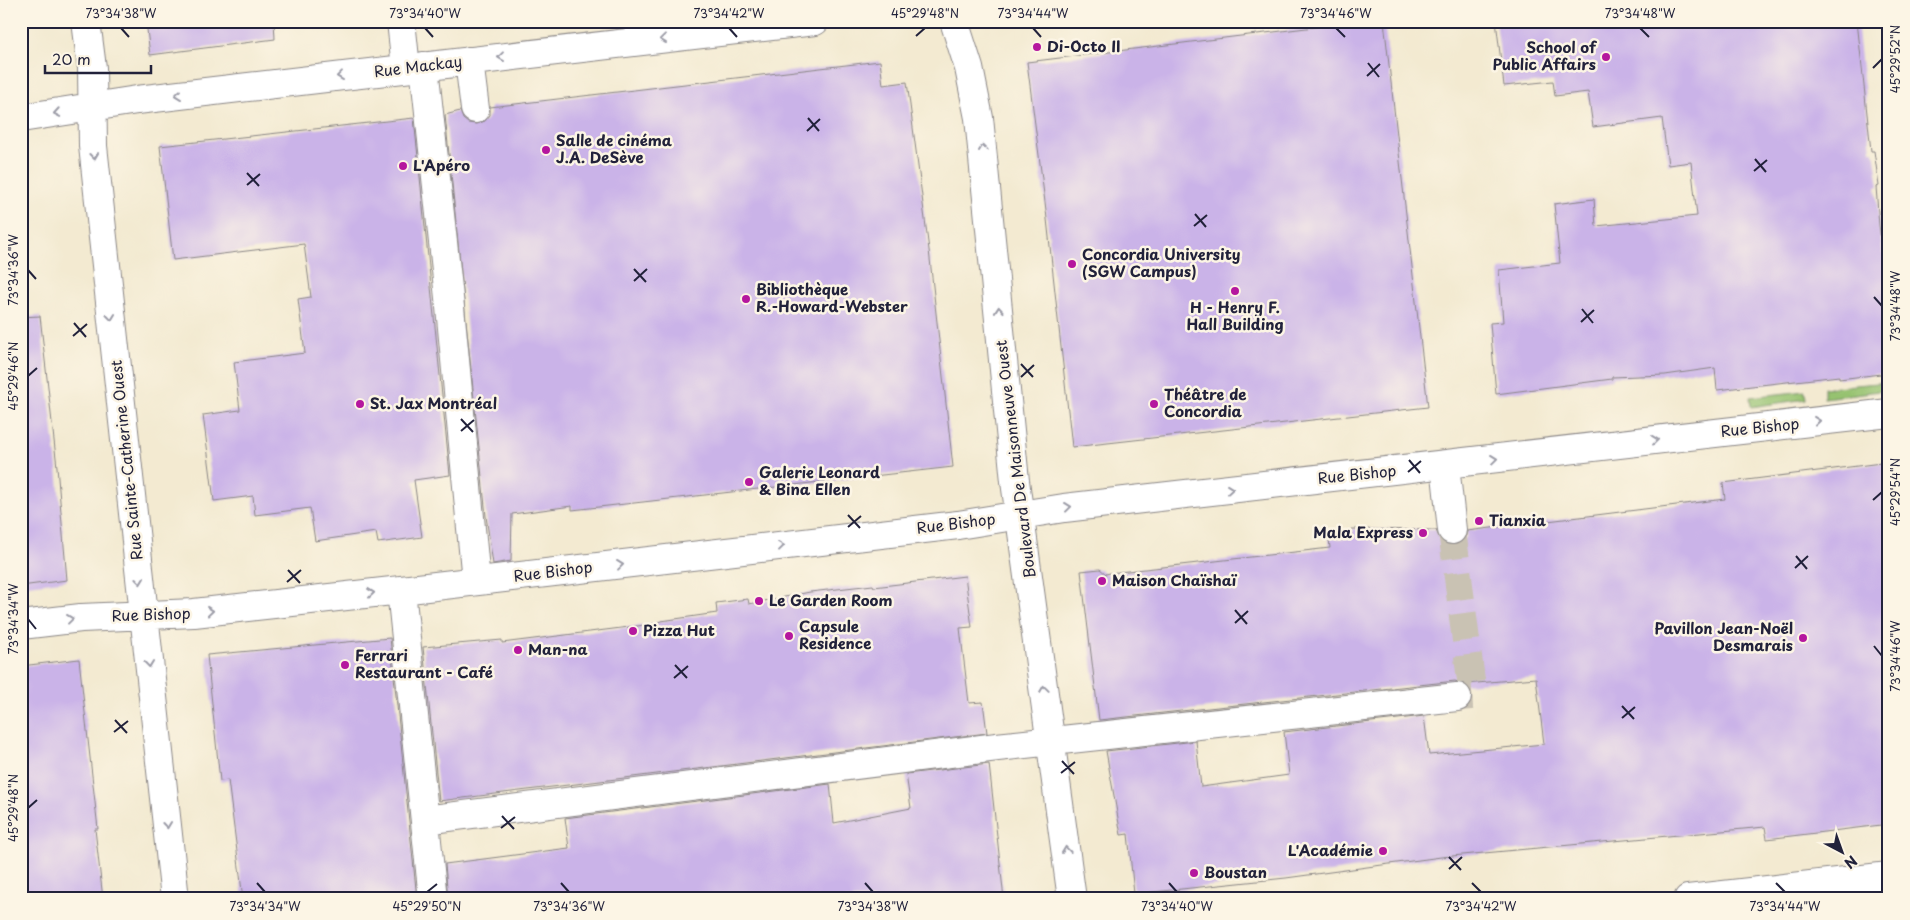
<svg xmlns="http://www.w3.org/2000/svg" width="1910" height="920" font-family="'Playpen Sans',sans-serif">
<rect width="100%" height="100%" fill="#fcf5e5"/>
<filter id="ink" filterUnits="userSpaceOnUse"><feTurbulence type="fractalNoise" baseFrequency=".02" numOctaves="2"/><feDisplacementMap in="SourceGraphic" scale="10" xChannelSelector="R" yChannelSelector="G"/><feConvolveMatrix kernelMatrix="1 2 1 2 8 2 1 2 1" color-interpolation-filters="sRGB"/></filter>
<filter id="wash" filterUnits="userSpaceOnUse"><feTurbulence type="fractalNoise" baseFrequency=".0096" numOctaves="4" result="noise"/><feDisplacementMap in="SourceGraphic" scale="20" xChannelSelector="R" yChannelSelector="G"/><feGaussianBlur stdDeviation="1.12" result="paint"/><feColorMatrix in="noise" values="0 0 0 0 0 0 0 0 0 0 0 0 0 0 0 0 0 1.4 0 .05"/><feComposite in="paint" operator="in"/></filter>
<g filter="url(#wash)">
<rect width="100%" height="100%" fill="#f3ead1"/>
<path fill="#96c270" stroke="#5c7256" d="M 1887,382 L 1887,390 L 1824,398 L 1824,388 Z
M 1805,391 L 1806,399 L 1751,407 L 1750,397 Z"/>
<g id="blocks">
<path fill="#cab3e8" d="M 146,21 L 274,21 L 275,39 L 150,55 Z
M 1364,21 L 1384,21 L 1428,407 L 1072,447 L 1046,210 L 1027,62 Z
M 1496,21 L 1857,21 L 1871,151 L 1874,151 L 1879,186 L 1876,187 L 1879,225 L 1889,302 L 1889,373 L 1839,379 L 1839,376 L 1717,390 L 1715,368 L 1665,375 L 1612,377 L 1612,379 L 1496,394 L 1490,323 L 1503,322 L 1499,270 L 1560,263 L 1554,204 L 1594,199 L 1596,226 L 1697,216 L 1691,162 L 1668,165 L 1662,118 L 1593,127 L 1588,92 L 1555,96 L 1553,81 L 1504,86 Z
M 880,61 L 883,85 L 907,82 L 929,250 L 953,467 L 572,510 L 572,506 L 512,514 L 511,561 L 493,564 L 486,516 L 445,115 L 460,111 L 463,119 L 468,123 L 476,124 L 485,121 L 490,115 L 490,107 Z
M 414,118 L 450,475 L 414,480 L 422,537 L 378,543 L 376,532 L 315,541 L 310,508 L 255,515 L 253,496 L 214,501 L 203,415 L 240,410 L 234,362 L 305,353 L 298,299 L 311,297 L 304,244 L 173,260 L 160,146 Z
M 40,316 L 57,467 L 67,580 L 21,586 L 21,317 Z
M 1889,462 L 1889,824 L 1767,839 L 1765,827 L 1441,857 L 1286,878 L 1134,894 L 1128,834 L 1121,835 L 1106,751 L 1196,741 L 1201,787 L 1289,775 L 1284,732 L 1424,716 L 1429,755 L 1544,744 L 1536,678 L 1465,684 L 1455,681 L 1099,720 L 1081,571 L 1100,569 L 1106,574 L 1110,573 L 1330,548 L 1329,539 L 1352,538 L 1351,529 L 1436,530 L 1440,540 L 1446,544 L 1454,545 L 1462,542 L 1466,537 L 1467,531 L 1725,499 L 1723,483 Z
M 965,576 L 972,627 L 960,628 L 969,703 L 983,702 L 987,733 L 439,801 L 423,647 L 502,640 L 502,643 L 653,624 L 661,621 L 717,613 L 716,603 L 748,599 L 749,604 L 810,592 L 873,585 L 874,587 Z
M 390,638 L 417,899 L 243,899 L 228,780 L 220,781 L 207,655 Z
M 79,659 L 98,829 L 95,829 L 103,899 L 21,899 L 21,666 Z
M 989,764 L 1004,899 L 448,899 L 445,864 L 569,848 L 565,818 L 830,784 L 834,823 L 911,808 L 906,774 Z"/>
</g>
</g>
<g filter="url(#ink)">
<use href="#blocks" fill-opacity="0" stroke="#8a8686" stroke-width="1"/>
<g fill="none" stroke-linecap="round" stroke-linejoin="round">
<path stroke="#c9c2b3" stroke-width="28" stroke-dasharray="28 14" stroke-linecap="butt" d="M 1452,530 L 1473,696 L 1457,697"/>
<defs>
<path id="minor" d="M 86,21 L 92,68 L 93,146 L 175,899
M 401,21 L 406,68
M 954,21 L 969,68 L 979,118 L 1015,481 L 1072,899
M 469,61 L 475,109
M 424,66 L 450,307 L 476,581
M 21,118 L 137,100 L 815,21
M 1445,465 L 1452,530
M 401,590 L 433,899
M 21,625 L 81,618 L 194,613 L 401,590 L 958,525 L 1064,508 L 1889,413
M 425,820 L 997,747 L 1457,697
M 1688,899 L 1889,876"/>
</defs>
<use href="#minor" stroke="#8a8686" stroke-width="30"/>
<use href="#minor" stroke="#fff" stroke-width="28"/>
</g>
<defs><path id="oneway-chevron" d="M-2-3.5L2.5 0L-2 3.5" fill="none" stroke-width="1.6" stroke-linecap="round" stroke-linejoin="round" transform="scale(1.25)"/></defs>
<g stroke="#9c9ca7">
<use href="#oneway-chevron" transform="translate(663 39) rotate(173)"/>
<use href="#oneway-chevron" transform="translate(501 57) rotate(173)"/>
<use href="#oneway-chevron" transform="translate(340 76) rotate(173)"/>
<use href="#oneway-chevron" transform="translate(178 95) rotate(173)"/>
<use href="#oneway-chevron" transform="translate(57 113) rotate(170)"/>
<use href="#oneway-chevron" transform="translate(983 148) rotate(-97)"/>
<use href="#oneway-chevron" transform="translate(94 156) rotate(84)"/>
<use href="#oneway-chevron" transform="translate(999 310) rotate(-95)"/>
<use href="#oneway-chevron" transform="translate(111 317) rotate(84)"/>
<use href="#oneway-chevron" transform="translate(1817 421) rotate(-6)"/>
<use href="#oneway-chevron" transform="translate(1655 440) rotate(-7)"/>
<use href="#oneway-chevron" transform="translate(1494 459) rotate(-7)"/>
<use href="#oneway-chevron" transform="translate(1230 489) rotate(-6)"/>
<use href="#oneway-chevron" transform="translate(1068 507) rotate(-7)"/>
<use href="#oneway-chevron" transform="translate(781 546) rotate(-7)"/>
<use href="#oneway-chevron" transform="translate(620 565) rotate(-7)"/>
<use href="#oneway-chevron" transform="translate(140 581) rotate(84)"/>
<use href="#oneway-chevron" transform="translate(371 593) rotate(-6)"/>
<use href="#oneway-chevron" transform="translate(210 611) rotate(-6)"/>
<use href="#oneway-chevron" transform="translate(70 619) rotate(-7)"/>
<use href="#oneway-chevron" transform="translate(149 664) rotate(84)"/>
<use href="#oneway-chevron" transform="translate(1044 689) rotate(-98)"/>
<use href="#oneway-chevron" transform="translate(167 825) rotate(84)"/>
<use href="#oneway-chevron" transform="translate(1066 850) rotate(-97)"/>
</g>
</g>
<path fill="none" stroke="#22223b" stroke-width="2" d="M 121,28 L 129,37M 425,28 L 433,37M 729,28 L 737,37M 1033,28 L 1041,37M 1336,28 L 1345,37M 1640,28 L 1649,37M 916,36 L 925,28M 1368,63 L 1379,77M 1873,68 L 1882,59M 1367,76 L 1380,64M 808,118 L 819,131M 807,131 L 820,119M 1755,159 L 1766,172M 1754,171 L 1767,160M 247,173 L 259,186M 247,185 L 260,174M 1195,214 L 1206,227M 1194,226 L 1207,215M 634,269 L 646,282M 28,270 L 36,279M 634,281 L 647,269M 1874,297 L 1882,306M 1582,309 L 1593,323M 1581,322 L 1594,310M 74,323 L 86,337M 73,336 L 87,324M 1021,364 L 1033,377M 28,376 L 37,368M 1021,377 L 1034,365M 461,419 L 473,432M 461,431 L 474,420M 1409,460 L 1420,473M 1408,472 L 1421,461M 1873,500 L 1882,492M 848,515 L 860,528M 848,527 L 861,516M 1796,556 L 1807,569M 1795,568 L 1808,556M 288,570 L 300,583M 287,582 L 301,570M 1235,610 L 1247,624M 28,619 L 36,629M 1235,623 L 1248,611M 1874,646 L 1882,656M 675,665 L 687,678M 674,678 L 688,666M 1622,706 L 1634,719M 1622,718 L 1635,707M 115,720 L 127,733M 114,732 L 128,721M 1062,761 L 1074,774M 1061,773 L 1075,762M 28,808 L 37,800M 502,816 L 514,829M 501,828 L 515,817M 1449,857 L 1461,870M 1449,869 L 1462,857M 257,883 L 265,892M 561,883 L 569,892M 865,883 L 873,892M 1169,883 L 1177,892M 1472,883 L 1481,892M 1776,883 L 1785,892M 427,892 L 437,884"/>
<g fill="#b5179e" stroke="#fcf5e5" stroke-width="2">
<circle cx="1037" cy="47" r="5"/>
<circle cx="1606" cy="57" r="5"/>
<circle cx="546" cy="150" r="5"/>
<circle cx="403" cy="166" r="5"/>
<circle cx="1072" cy="264" r="5"/>
<circle cx="1235" cy="291" r="5"/>
<circle cx="746" cy="299" r="5"/>
<circle cx="360" cy="404" r="5"/>
<circle cx="1154" cy="404" r="5"/>
<circle cx="749" cy="482" r="5"/>
<circle cx="1479" cy="521" r="5"/>
<circle cx="1423" cy="533" r="5"/>
<circle cx="1102" cy="581" r="5"/>
<circle cx="759" cy="601" r="5"/>
<circle cx="633" cy="631" r="5"/>
<circle cx="789" cy="636" r="5"/>
<circle cx="1803" cy="638" r="5"/>
<circle cx="518" cy="650" r="5"/>
<circle cx="345" cy="665" r="5"/>
<circle cx="1383" cy="851" r="5"/>
<circle cx="1194" cy="873" r="5"/>
</g>
<g text-anchor="middle" stroke-width="5" stroke-linejoin="round" paint-order="stroke">
<g font-size="15" font-weight="bold" fill="#22223b" stroke="#fcf5e5" text-anchor="start">
<text x="1047" y="52">Di-Octo II</text>
<text x="1596" y="53" text-anchor="end">School of<tspan x="1596" dy="17">Public Affairs</tspan></text>
<text x="556" y="146">Salle de cinéma<tspan x="556" dy="17">J.A. DeSève</tspan></text>
<text x="413" y="171">L'Apéro</text>
<text x="1082" y="260">Concordia University<tspan x="1082" dy="17">(SGW Campus)</tspan></text>
<text x="756" y="295">Bibliothèque<tspan x="756" dy="17">R.-Howard-Webster</tspan></text>
<text x="1235" y="313" text-anchor="middle">H - Henry F.<tspan x="1235" dy="17">Hall Building</tspan></text>
<text x="1164" y="400">Théâtre de<tspan x="1164" dy="17">Concordia</tspan></text>
<text x="370" y="409">St. Jax Montréal</text>
<text x="759" y="478">Galerie Leonard<tspan x="759" dy="17">&amp; Bina Ellen</tspan></text>
<text x="1489" y="526">Tianxia</text>
<text x="1413" y="538" text-anchor="end">Mala Express</text>
<text x="1112" y="586">Maison Chaïshaï</text>
<text x="769" y="606">Le Garden Room</text>
<text x="799" y="632">Capsule<tspan x="799" dy="17">Residence</tspan></text>
<text x="1793" y="634" text-anchor="end">Pavillon Jean-Noël<tspan x="1793" dy="17">Desmarais</tspan></text>
<text x="643" y="636">Pizza Hut</text>
<text x="528" y="655">Man-na</text>
<text x="355" y="661">Ferrari<tspan x="355" dy="17">Restaurant - Café</tspan></text>
<text x="1373" y="856" text-anchor="end">L'Académie</text>
<text x="1204" y="878">Boustan</text>
</g>
<g font-size="15" fill="#22223b" stroke="#fcf5e5">
<text transform="translate(418 67) rotate(-7)" y="5">Rue Mackay</text>
<text transform="translate(1760 428) rotate(-6)" y="5">Rue Bishop</text>
<text transform="translate(1016 459) rotate(-97)" y="5">Boulevard De Maisonneuve Ouest</text>
<text transform="translate(127 460) rotate(-96)" y="5">Rue Sainte-Catherine Ouest</text>
<text transform="translate(1357 475) rotate(-6)" y="5">Rue Bishop</text>
<text transform="translate(956 524) rotate(-7)" y="5">Rue Bishop</text>
<text transform="translate(553 572) rotate(-7)" y="5">Rue Bishop</text>
<text transform="translate(151 615) rotate(-2)" y="5">Rue Bishop</text>
</g>
</g>
<rect width="1910" height="920" fill="none" stroke="#fcf5e5" stroke-width="55"/>
<g transform="translate(1842 852) rotate(139)" stroke="#fcf5e5" stroke-width="4" paint-order="stroke">
<path d="M0-4L9 19L0 12L-9 19Z" fill="#22223b"/>
<text y="-8" font-size="14" font-weight="bold" text-anchor="middle" fill="#22223b">N</text>
</g>
<path d="M45 65v8h106v-8" fill="none" stroke="#22223b" stroke-width="2.5"/>
<text x="52" y="65" font-size="15" fill="#22223b" stroke="#fcf5e5" stroke-width="4" paint-order="stroke">20 m</text>
<rect x="28" y="28" width="1854" height="864" fill="none" stroke="#22223b" stroke-width="2"/>
<g font-size="12" text-anchor="middle" fill="#22223b">
<text x="121" y="18">73°34'38"W</text>
<text x="425" y="18">73°34'40"W</text>
<text x="729" y="18">73°34'42"W</text>
<text x="925" y="18">45°29'48"N</text>
<text x="1033" y="18">73°34'44"W</text>
<text x="1336" y="18">73°34'46"W</text>
<text x="1640" y="18">73°34'48"W</text>
<text transform="translate(1896 59) rotate(-90)" y="4">45°29'52"N</text>
<text transform="translate(14 270) rotate(-90)" y="4">73°34'36"W</text>
<text transform="translate(1896 306) rotate(-90)" y="4">73°34'48"W</text>
<text transform="translate(14 376) rotate(-90)" y="4">45°29'46"N</text>
<text transform="translate(1896 492) rotate(-90)" y="4">45°29'54"N</text>
<text transform="translate(14 619) rotate(-90)" y="4">73°34'34"W</text>
<text transform="translate(1896 656) rotate(-90)" y="4">73°34'46"W</text>
<text transform="translate(14 808) rotate(-90)" y="4">45°29'48"N</text>
<text x="265" y="911">73°34'34"W</text>
<text x="427" y="911">45°29'50"N</text>
<text x="569" y="911">73°34'36"W</text>
<text x="873" y="911">73°34'38"W</text>
<text x="1177" y="911">73°34'40"W</text>
<text x="1481" y="911">73°34'42"W</text>
<text x="1785" y="911">73°34'44"W</text>
</g>
</svg>
